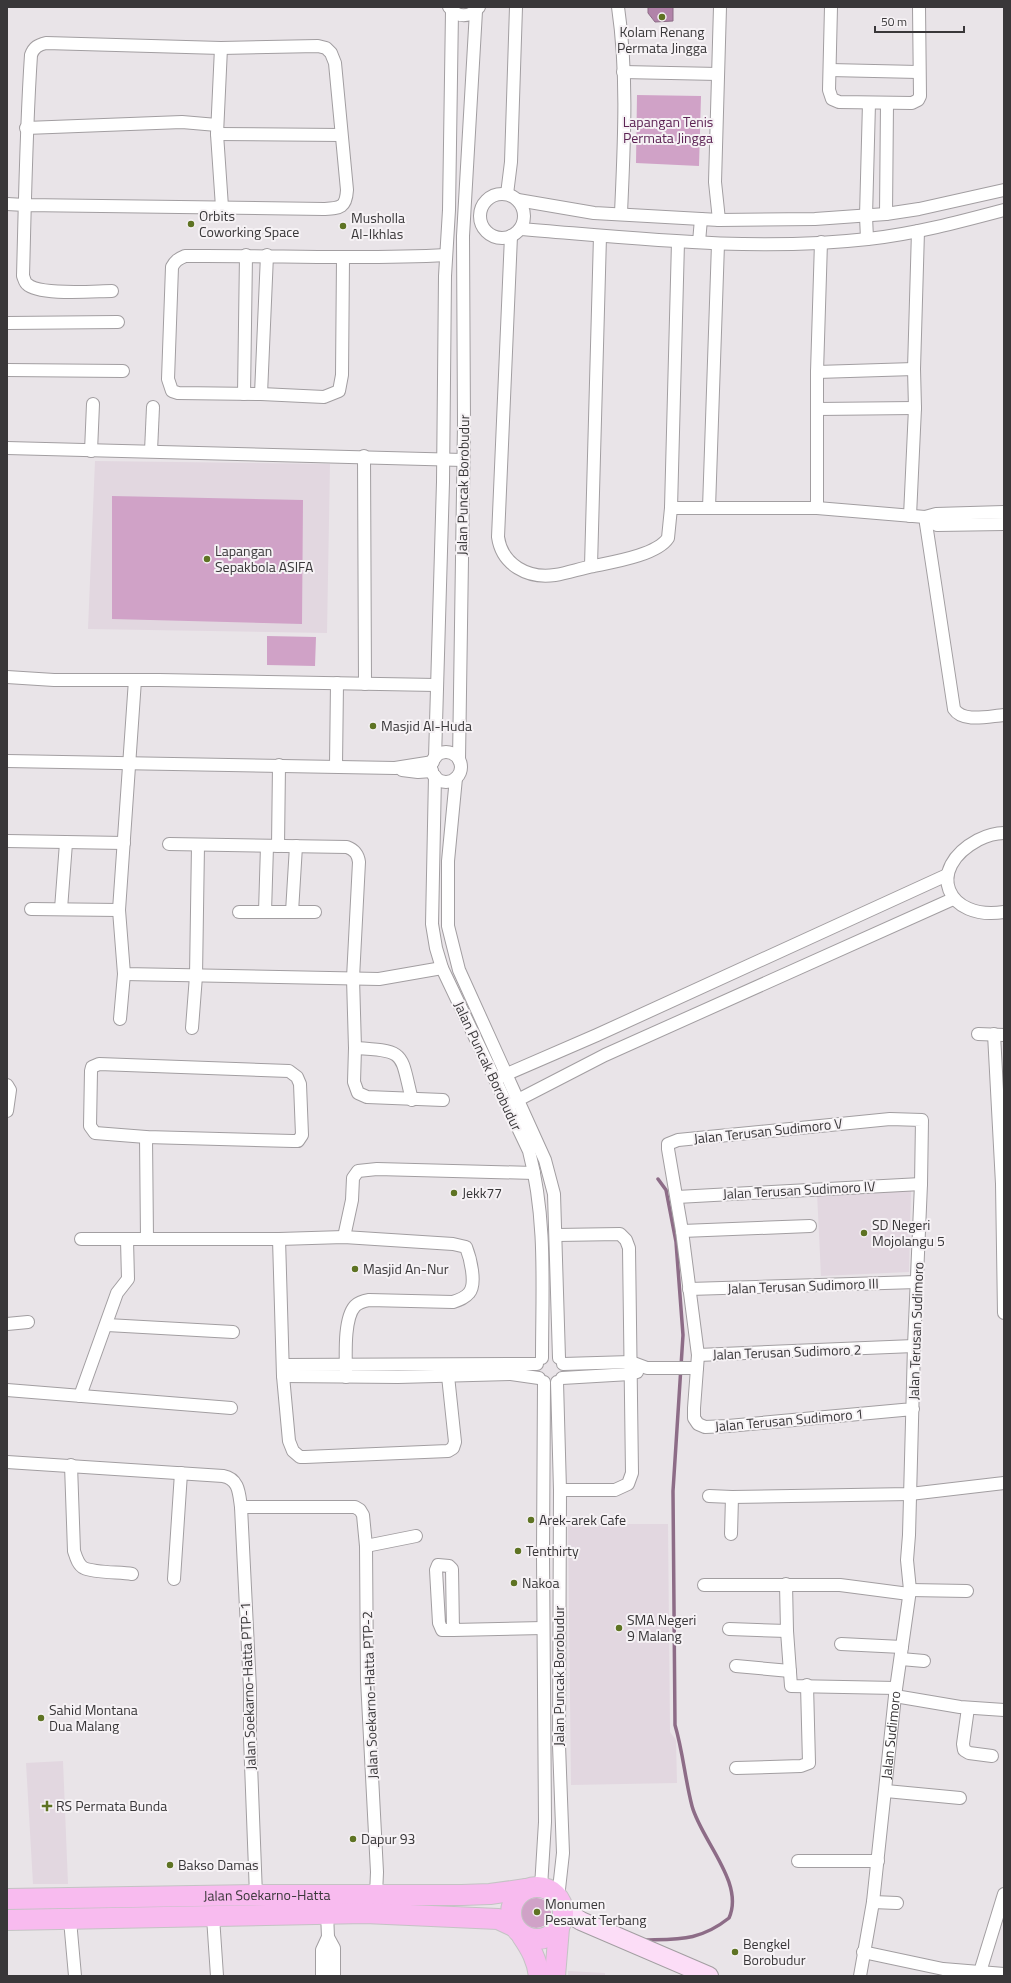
<svg xmlns="http://www.w3.org/2000/svg" width="1011" height="1983" font-family="'Titillium Web',sans-serif">
<rect width="100%" height="100%" fill="#e9e4e8"/>
<path fill="#e2d7e0" d="M 95,461 L 330,464 L 327,633 L 88,629 Z
M 909,1187 L 911,1191 L 909,1272 L 821,1276 L 817,1193 Z
M 568,1524 L 668,1524 L 670,1732 L 676,1740 L 677,1783 L 571,1785 Z
M 63,1761 L 68,1884 L 33,1884 L 26,1763 Z
M 568,1971 L 605,1973 L 605,1976 L 568,1976 Z"/>
<path fill="#d0a2c7" d="M 637,95 L 701,96 L 699,166 L 636,163 Z
M 112,496 L 303,500 L 302,624 L 112,619 Z
M 267,636 L 316,637 L 315,666 L 267,665 Z
M521 1913a15 15 0 1 1 30 0a15 15 0 1 1-30 0Z"/>
<path fill="#b183a9" stroke="#8d6c87" d="M 648,7 L 673,7 L 673,21 L 655,22 L 648,13 Z"/>
<g fill="none" stroke-linecap="round" stroke-linejoin="round">
<path stroke="#8d6c87" stroke-width="3.5" d="M 645,1940 C 679,1939 700,1941 729,1918 C 745,1883 701,1840 692,1806 C 685,1779 683,1752 675,1725 L 673,1491 L 683,1335 L 676,1242 L 666,1190 L 658,1179"/>
<defs>
<g id="street">
<path d="M 449,7 C 457,18 470,18 479,7"/>
<path d="M 618,7 C 628,75 624,145 621,213"/>
<path d="M 831,7 L 829,90 L 832,99 L 839,102 L 912,103 L 918,100 L 920,96 L 919,7"/>
<path d="M 221,48 L 217,134 L 222,207"/>
<path d="M 830,70 L 918,72"/>
<path d="M 623,72 L 718,74"/>
<path d="M 26,128 L 182,122 L 217,125"/>
<path d="M 217,134 L 341,135"/>
<circle cx="502" cy="216" r="22"/>
<path d="M 507,194 L 511,162 L 516,7"/>
<path d="M 518,200 L 594,213 L 719,220 L 815,219 L 886,214 L 919,209 L 1004,190"/>
<path d="M 7,204 L 25,205 L 324,209 C 340,208 346,208 347,190 L 335,63 L 331,53 L 326,48 L 318,46 L 221,48 L 46,43 C 38,45 34,47 31,55 C 26,129 25,202 23,276 C 24,278 25,283 27,284 C 39,296 95,291 112,291"/>
<path d="M 886,214 L 887,103"/>
<path d="M 719,220 L 715,182 L 720,7"/>
<path d="M 520,229 C 635,238 752,252 868,239 C 914,234 959,222 1004,210"/>
<path d="M 511,236 L 498,537 C 502,565 528,579 555,575 C 569,573 581,568 594,566 C 613,562 657,555 668,538 L 671,508 L 678,242"/>
<path d="M 867,239 L 866,216 L 869,103"/>
<path d="M 699,242 L 701,219"/>
<path d="M 343,258 L 342,375 L 339,391 L 324,397 L 261,394 L 178,393 L 172,391 L 168,379 L 172,267 C 175,261 178,259 185,256 C 272,255 359,260 446,255"/>
<path d="M 7,323 L 118,322"/>
<path d="M 7,370 L 123,371"/>
<path d="M 817,372 L 914,369"/>
<path d="M 244,394 L 246,255"/>
<path d="M 261,394 L 267,255"/>
<path d="M 817,409 L 915,408"/>
<path d="M 7,448 L 463,460"/>
<path d="M 91,451 L 93,404"/>
<path d="M 151,451 L 153,407"/>
<path d="M 364,456 L 365,684"/>
<path d="M 671,508 L 817,508 L 925,517 L 936,514 L 1004,512"/>
<path d="M 709,508 L 718,244"/>
<path d="M 817,508 L 817,372 L 821,242"/>
<path d="M 910,516 L 915,408 L 914,369 L 918,231"/>
<path d="M 925,517 L 954,709 C 963,723 989,716 1004,715"/>
<path d="M 925,517 L 937,525 L 1004,524"/>
<path d="M 591,566 L 600,236"/>
<path d="M 7,677 L 54,680 L 159,680 L 436,685"/>
<path d="M 135,680 L 119,910 L 124,974 L 379,979 L 442,968"/>
<circle cx="446" cy="767" r="15"/>
<path d="M 435,758 L 443,482 L 445,276 L 449,210 L 452,11"/>
<path d="M 459,760 L 464,424 L 463,236 L 476,11"/>
<path d="M 7,761 L 395,768 L 433,762"/>
<path d="M 336,766 L 337,683"/>
<path d="M 402,770 L 418,772 L 432,771"/>
<path d="M 435,776 L 432,924 L 436,948 L 442,968 L 529,1151 C 547,1220 542,1288 542,1358"/>
<path d="M 456,778 L 448,861 L 448,926 L 459,970 L 545,1160 L 554,1194 L 559,1358"/>
<path d="M 1004,833 C 995,833 986,836 978,840 C 924,869 947,921 1004,912"/>
<path d="M 7,841 L 124,843"/>
<path d="M 169,844 L 347,847 C 355,850 358,854 359,862 L 353,978 L 355,1048 L 354,1082 L 358,1093 L 367,1097 L 443,1100"/>
<path d="M 278,846 L 279,765"/>
<path d="M 31,909 L 119,910"/>
<path d="M 61,909 L 66,843"/>
<path d="M 239,912 L 315,912"/>
<path d="M 265,912 L 267,846"/>
<path d="M 292,912 L 296,846"/>
<path d="M 120,1019 L 124,974"/>
<path d="M 192,1028 L 196,976 L 198,845"/>
<path d="M 978,1034 L 1004,1035"/>
<path d="M 994,1034 L 1002,1184 L 1004,1313"/>
<path d="M 355,1048 C 407,1051 400,1052 412,1100"/>
<path d="M 99,1064 L 289,1071 L 297,1077 L 300,1084 L 302,1135 L 298,1141 L 293,1141 L 146,1137 L 95,1133 L 90,1126 L 91,1071 L 92,1067 Z"/>
<path d="M 500,1077 L 597,1035 L 947,875"/>
<path d="M 7,1085 L 10,1090 L 7,1111"/>
<path d="M 512,1103 L 605,1055 L 953,899"/>
<path d="M 146,1137 L 147,1239"/>
<path d="M 677,1197 L 921,1184"/>
<path d="M 682,1231 L 810,1226"/>
<path d="M 557,1235 L 620,1234 L 626,1240 L 629,1248 L 632,1473 L 628,1484 L 615,1490 L 560,1490"/>
<path d="M 344,1237 L 352,1200 L 353,1178 L 358,1171 L 377,1169 L 534,1173"/>
<path d="M 81,1239 L 279,1239 L 344,1237 L 453,1244 L 466,1247 C 470,1257 477,1284 469,1293 C 465,1298 459,1300 453,1302 L 369,1300 C 363,1301 359,1302 355,1306 C 343,1319 346,1359 346,1377"/>
<path d="M 279,1239 L 283,1376 L 289,1441 L 293,1451 L 300,1457 L 305,1457 L 448,1451 L 453,1448 L 455,1442 L 448,1376"/>
<path d="M 689,1289 L 917,1282"/>
<path d="M 7,1324 L 28,1322"/>
<path d="M 107,1325 L 233,1332"/>
<path d="M 698,1355 L 914,1346"/>
<path d="M 563,1364 L 631,1362 L 647,1368 L 697,1368"/>
<path d="M 283,1365 L 537,1364"/>
<path d="M 283,1376 L 398,1377 L 511,1374 L 539,1378"/>
<path d="M 562,1378 L 630,1374 L 637,1372"/>
<path d="M 557,1382 L 560,1490 L 559,1745 L 563,1853 L 558,1898"/>
<path d="M 7,1390 L 231,1408"/>
<path d="M 80,1396 L 117,1293 L 128,1279 L 127,1240"/>
<path d="M 7,1462 L 223,1476 C 239,1479 239,1493 241,1507 L 250,1689 L 250,1738 L 256,1895"/>
<path d="M 71,1465 L 74,1551 C 76,1557 78,1565 84,1568 C 95,1573 120,1572 132,1574"/>
<path d="M 709,1496 L 732,1497 L 910,1494 L 1004,1483"/>
<path d="M 241,1507 L 355,1507 L 360,1510 L 363,1515 L 366,1546 L 367,1680 L 377,1872 L 376,1895"/>
<path d="M 731,1534 L 732,1497"/>
<path d="M 366,1546 L 416,1536"/>
<path d="M 174,1579 L 181,1473"/>
<path d="M 786,1584 L 787,1631 L 791,1686 L 896,1688"/>
<path d="M 704,1585 L 840,1585 L 909,1594"/>
<path d="M 910,1590 L 967,1591"/>
<path d="M 729,1629 L 787,1631"/>
<path d="M 453,1630 L 452,1569 L 449,1566 L 438,1565 L 436,1570 L 439,1623 L 442,1630 L 453,1630 L 543,1628"/>
<path d="M 841,1644 L 902,1647"/>
<path d="M 901,1659 L 924,1661"/>
<path d="M 736,1666 L 790,1671"/>
<path d="M 895,1696 L 960,1707 L 1004,1710"/>
<path d="M 968,1708 L 963,1744 L 964,1750 L 969,1753 L 992,1756"/>
<path d="M 736,1768 L 801,1766 L 809,1763 L 807,1685"/>
<path d="M 886,1791 L 960,1798"/>
<path d="M 798,1861 L 878,1861"/>
<path d="M 541,1887 L 545,1822 L 543,1555 L 544,1382"/>
<path d="M 873,1902 L 897,1903"/>
<path d="M 327,1913 L 328,1937 L 334,1948 L 334,1976"/>
<path d="M 213,1917 L 217,1976"/>
<path d="M 70,1920 L 75,1976"/>
<path d="M 863,1952 L 943,1969 L 1004,1974"/>
<path d="M 980,1972 L 1004,1894"/>
<path d="M 322,1976 L 322,1950 L 328,1937"/>
<path id="s1" d="M 860,1976 L 873,1902 L 895,1696 L 910,1590 L 907,1560 L 909,1535 L 914,1346 L 921,1184 L 922,1120 L 890,1119 L 678,1140 L 668,1144 L 668,1149 L 682,1231 L 698,1355 L 694,1408 L 694,1418 L 698,1424 L 705,1427 L 728,1426 L 913,1409"/>
</g>
<path id="secondary" d="M 563,1910 L 581,1921 L 709,1976"/>
<g id="primary">
<circle cx="537" cy="1913" r="26"/>
<path id="s2" d="M 7,1899 L 256,1895 L 462,1895 L 490,1894 L 526,1889"/>
<path d="M 7,1920 L 365,1913 L 498,1919 L 513,1926"/>
<path d="M 522,1936 C 531,1949 537,1960 539,1976"/>
<path d="M 555,1976 L 559,1928"/>
</g>
</defs>
<use href="#street" stroke="#a29ea1" stroke-width="14"/>
<use href="#secondary" stroke="#a29ea1" stroke-width="20"/>
<use href="#primary" stroke="#c4c3c4" stroke-width="22"/>
<use href="#street" stroke="#fff" stroke-width="12"/>
<use href="#secondary" stroke="#fcddf7" stroke-width="18"/>
<use href="#primary" stroke="#f8bbef" stroke-width="20"/>
</g>
<g fill="#5e7323" stroke="#f6f2f5" stroke-width="1.5">
<circle cx="662" cy="17" r="4"/>
<circle cx="191" cy="224" r="4"/>
<circle cx="343" cy="226" r="4"/>
<circle cx="207" cy="559" r="4"/>
<circle cx="373" cy="726" r="4"/>
<circle cx="454" cy="1193" r="4"/>
<circle cx="864" cy="1233" r="4"/>
<circle cx="355" cy="1269" r="4"/>
<circle cx="531" cy="1520" r="4"/>
<circle cx="518" cy="1551" r="4"/>
<circle cx="514" cy="1583" r="4"/>
<circle cx="619" cy="1628" r="4"/>
<circle cx="41" cy="1718" r="4"/>
<path d="M45 1800h4v4h4v4h-4v4h-4v-4h-4v-4h4z"/>
<circle cx="353" cy="1839" r="4"/>
<circle cx="170" cy="1865" r="4"/>
<circle cx="537" cy="1912" r="4"/>
<circle cx="735" cy="1952" r="4"/>
</g>
<g text-anchor="middle" stroke-width="4" stroke-linejoin="round" paint-order="stroke">
<g font-size="14" fill="#393739" stroke="#f6f2f5" text-anchor="start">
<text x="662" y="37" text-anchor="middle">Kolam Renang<tspan x="662" dy="16">Permata Jingga</tspan></text>
<text x="199" y="221">Orbits<tspan x="199" dy="16">Coworking Space</tspan></text>
<text x="351" y="223">Musholla<tspan x="351" dy="16">Al-Ikhlas</tspan></text>
<text x="215" y="556">Lapangan<tspan x="215" dy="16">Sepakbola ASIFA</tspan></text>
<text x="381" y="731">Masjid Al-Huda</text>
<text x="462" y="1198">Jekk77</text>
<text x="872" y="1230">SD Negeri<tspan x="872" dy="16">Mojolangu 5</tspan></text>
<text x="363" y="1274">Masjid An-Nur</text>
<text x="539" y="1525">Arek-arek Cafe</text>
<text x="526" y="1556">Tenthirty</text>
<text x="522" y="1588">Nakoa</text>
<text x="627" y="1625">SMA Negeri<tspan x="627" dy="16">9 Malang</tspan></text>
<text x="49" y="1715">Sahid Montana<tspan x="49" dy="16">Dua Malang</tspan></text>
<text x="56" y="1811">RS Permata Bunda</text>
<text x="361" y="1844">Dapur 93</text>
<text x="178" y="1870">Bakso Damas</text>
<text x="545" y="1909">Monumen<tspan x="545" dy="16">Pesawat Terbang</tspan></text>
<text x="743" y="1949">Bengkel<tspan x="743" dy="16">Borobudur</tspan></text>
</g>
<g font-size="14" fill="#5c2354" stroke="#f6f2f5">
<text x="668" y="127">Lapangan Tenis<tspan x="668" dy="16">Permata Jingga</tspan></text>
</g>
<g font-size="14" fill="#393739" stroke="#f6f2f5">
<text transform="translate(463 485) rotate(-89)" y="5">Jalan Puncak Borobudur</text>
<text transform="translate(488 1066) rotate(65)" y="5">Jalan Puncak Borobudur</text>
<text transform="translate(768 1131) rotate(-6)" y="5">Jalan Terusan Sudimoro V</text>
<text transform="translate(799 1190) rotate(-3)" y="5">Jalan Terusan Sudimoro IV</text>
<text transform="translate(803 1286) rotate(-2)" y="5">Jalan Terusan Sudimoro III</text>
<text transform="translate(916 1331) rotate(-88)" y="5">Jalan Terusan Sudimoro</text>
<text transform="translate(787 1352) rotate(-2)" y="5">Jalan Terusan Sudimoro 2</text>
<text transform="translate(789 1420) rotate(-5)" y="5">Jalan Terusan Sudimoro 1</text>
<text transform="translate(559 1676) rotate(-90)" y="5">Jalan Puncak Borobudur</text>
<text transform="translate(248 1686) rotate(-92)" y="5">Jalan Soekarno-Hatta PTP-1</text>
<text transform="translate(370 1695) rotate(-92)" y="5">Jalan Soekarno-Hatta PTP-2</text>
<text dy="5" stroke="none"><textPath href="#s1" startOffset="243">Jalan Sudimoro</textPath></text>
<text dy="5" stroke="none"><textPath href="#s2" startOffset="260">Jalan Soekarno-Hatta</textPath></text>
</g>
</g>
<rect width="1011" height="1983" fill="none" stroke="#393739" stroke-width="16"/>
<path d="M875 26v6h89v-6" fill="none" stroke="#393739" stroke-width="2"/>
<text x="881" y="26" font-size="12" fill="#393739" stroke="#f6f2f5" stroke-width="3" paint-order="stroke">50 m</text>
</svg>
